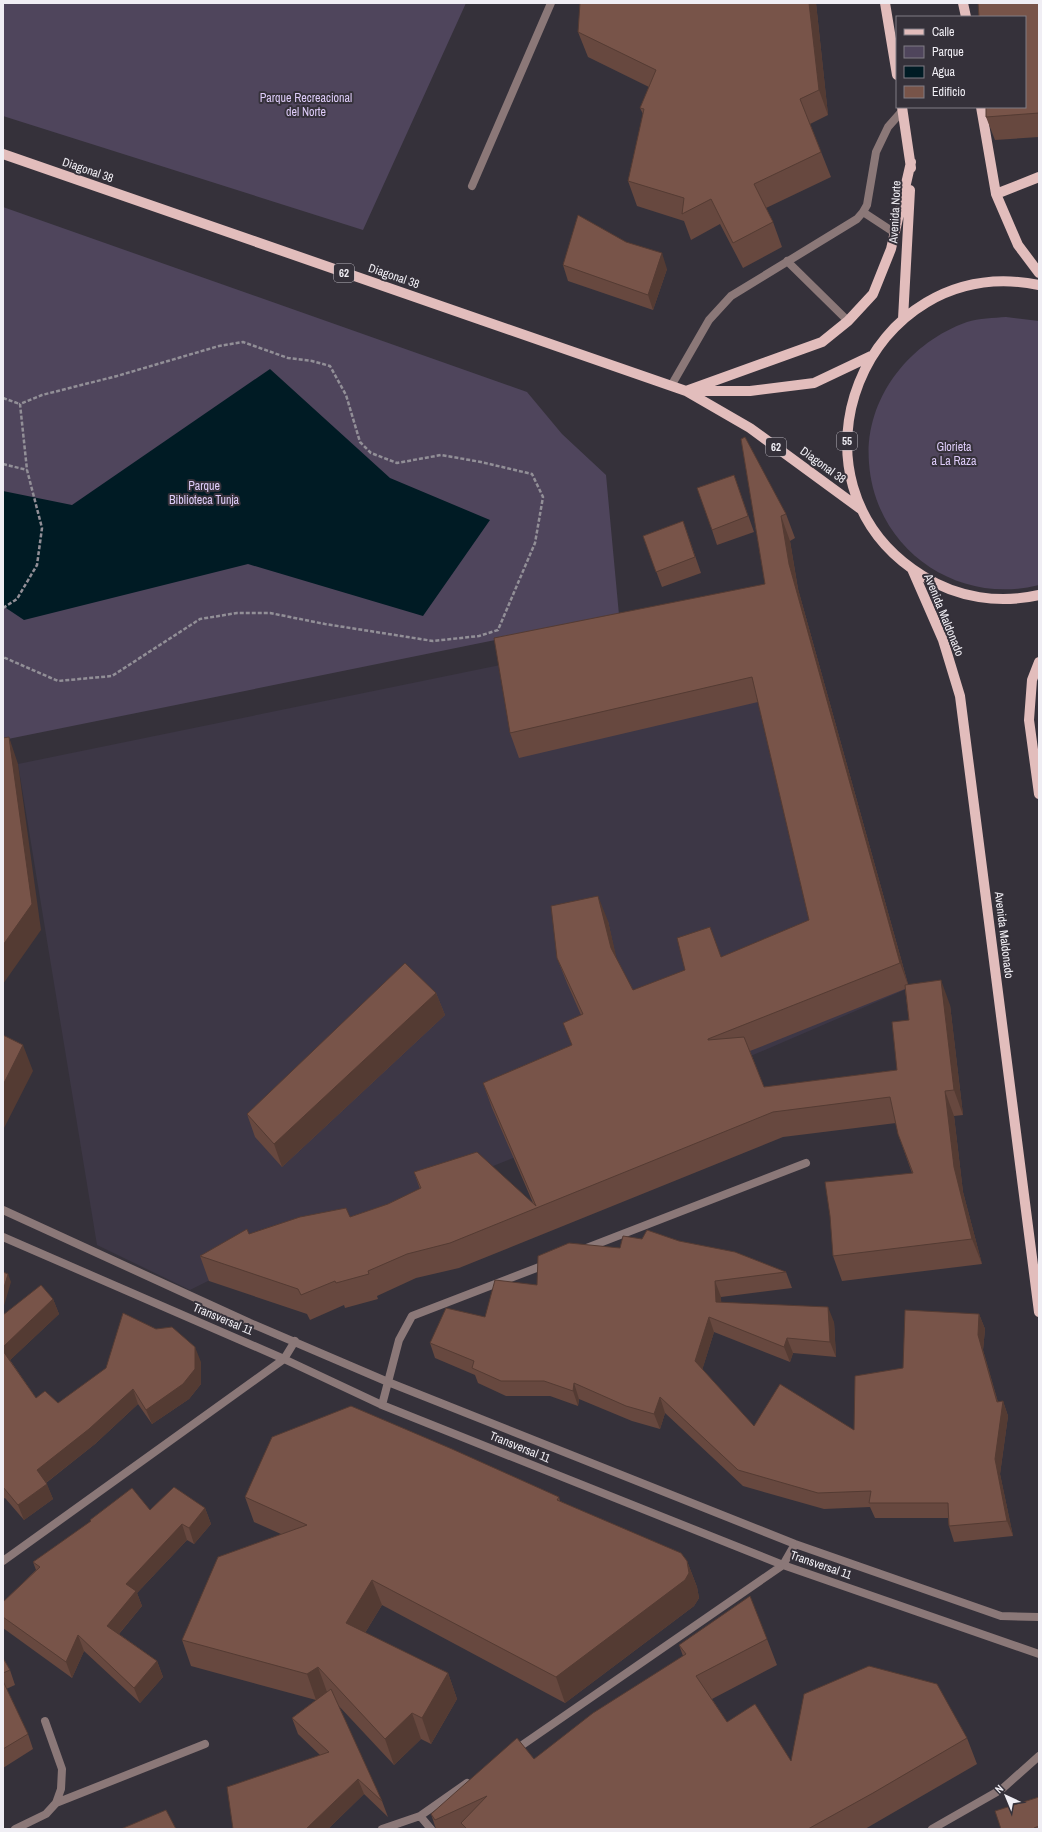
<svg xmlns="http://www.w3.org/2000/svg" width="1042" height="1832" font-family="'Archivo Narrow',sans-serif">
<rect width="100%" height="100%" fill="#35313a"/>
<path fill="#3d3746" d="M 802,603 L 909,988 L 518,1156 L 210,1280 L 190,1290 L 97,1245 L 18,764 Z"/>
<path fill="#4f455c" d="M 3,3 L 466,3 L 363,230 L 3,116 Z
M 3,207 L 527,392 L 562,434 L 606,475 L 619,615 L 3,740 Z
M 1006,317 L 1039,321 L 1039,585 C 957,606 875,549 869,463 C 864,400 908,343 967,322 C 979,318 994,318 1006,317 Z"/>
<path fill="#001b24" d="M 270,369 L 390,478 L 490,520 L 423,616 L 248,564 L 24,620 L 3,606 L 3,491 L 72,505 Z"/>
<g fill="none" stroke-linecap="round" stroke-linejoin="round">
<path stroke="#928f97" stroke-width="2.5" stroke-dasharray="4 2" stroke-linecap="butt" d="M 3,398 L 20,404
M 3,464 L 27,470
M 3,608 L 17,599 L 37,565 L 42,528 L 27,470 L 20,404 L 42,395 L 117,376 L 219,346 L 243,342 L 288,358 L 312,361 L 330,366 L 346,395 L 360,442 L 371,453 L 397,463 L 441,455 L 481,462 L 532,474 L 543,497 L 535,543 L 498,630 L 479,636 L 433,641 L 325,624 L 270,613 L 237,613 L 200,619 L 112,676 L 58,681 L 3,657"/>
<path stroke="#8b7878" stroke-width="8" d="M 472,186 L 551,3
M 863,212 L 895,233
M 787,261 L 848,321
M 671,386 L 709,320 L 731,296 L 857,219 L 863,212 L 867,205 L 876,152 L 888,127 L 903,110
M 56,1803 L 205,1744
M 15,1829 L 46,1814 L 56,1803 L 61,1789 L 62,1769 L 45,1721"/>
<path stroke="#8b7878" stroke-width="8" d="M 3,1210 L 250,1323 L 388,1382 L 795,1544 L 1001,1616 L 1039,1617
M 3,1237 L 284,1359 L 382,1405 L 783,1565 L 1039,1654
M 584,1249 L 806,1163
M 382,1405 L 399,1340 L 412,1316 L 547,1264
M 3,1561 L 284,1359 L 295,1341
M 515,1750 L 783,1565 L 795,1544
M 420,1816 L 431,1829
M 382,1829 L 420,1816 L 467,1783
M 932,1829 L 1002,1789 L 1039,1756"/>
<path stroke="#e2bdbc" stroke-width="10" d="M 885,3 L 897,75
M 963,3 L 966,17
M 902,107 L 911,168
M 981,107 L 996,194 L 1018,245 L 1039,273
M 3,154 L 686,391 L 750,428 L 862,510
M 996,194 L 1039,177
M 1039,285 C 865,250 772,483 923,576 C 958,598 999,604 1039,595
M 903,319 L 910,190
M 686,391 L 822,342 L 848,321 L 873,294 L 891,249 L 911,162
M 694,391 L 750,391 L 814,383 L 871,356
M 912,569 L 943,640 L 960,696 L 1039,1312
M 1039,662 L 1032,680 L 1029,720 L 1039,794"/>
</g>
<path fill="#67483f" fill-rule="evenodd" d="M 816,3 L 828,115 L 810,124 L 831,177 L 766,208 L 773,222 L 782,247 L 743,268 L 720,224 L 691,240 L 684,221 L 637,206 L 628,181 L 643,114 L 640,108 L 649,87 L 588,57 L 578,32 Z
M 1039,3 L 1039,137 L 995,140 L 986,117 Z
M 563,265 L 667,269 L 653,310 L 568,281 Z
M 741,439 L 786,514 L 795,538 L 790,541 L 798,589 L 908,984 L 950,1005 L 963,1115 L 954,1116 L 963,1192 L 982,1264 L 842,1281 L 833,1256 L 912,1173 L 898,1134 L 896,1123 L 783,1137 L 459,1268 L 416,1278 L 377,1296 L 378,1299 L 345,1308 L 344,1305 L 310,1320 L 307,1314 L 209,1281 L 200,1256 L 249,1234 L 350,1217 L 388,1204 L 420,1189 L 414,1172 L 533,1203 L 492,1108 L 483,1083 L 572,1045 L 581,1015 L 567,983 L 557,958 L 608,921 L 616,958 L 633,990 L 721,957 L 809,920 L 758,702 L 519,758 L 510,733 L 765,584 ZM 905,989 L 909,1020 L 897,1070 L 764,1087 L 750,1051 Z
M 734,475 L 754,532 L 717,545 L 712,530 Z
M 683,521 L 701,573 L 662,587 L 643,536 Z
M 436,993 L 445,1015 L 282,1167 L 255,1137 L 247,1114 Z
M 642,1239 L 679,1241 L 786,1272 L 792,1288 L 721,1297 L 721,1302 L 834,1322 L 836,1357 L 793,1353 L 790,1362 L 714,1332 L 702,1370 L 754,1426 L 854,1430 L 903,1368 L 979,1314 L 985,1329 L 983,1350 L 998,1402 L 1003,1401 L 1008,1416 L 1000,1474 L 1013,1536 L 954,1542 L 949,1526 L 948,1518 L 875,1518 L 870,1507 L 824,1509 L 743,1486 L 665,1413 L 660,1429 L 632,1421 L 579,1399 L 578,1406 L 550,1396 L 506,1396 L 478,1383 L 475,1375 L 435,1358 L 430,1343 L 485,1317 L 537,1285 Z
M 53,1299 L 59,1314 L 10,1360 L 36,1398 L 58,1403 L 201,1362 L 201,1384 L 189,1399 L 152,1424 L 138,1404 L 95,1444 L 46,1483 L 53,1499 L 24,1520 L 5,1498 L 3,1499 L 3,1315 Z
M 245,1497 L 559,1497 L 560,1501 L 687,1561 L 697,1587 L 699,1598 L 694,1606 L 565,1703 L 382,1605 L 365,1633 L 448,1673 L 457,1699 L 431,1744 L 421,1739 L 394,1765 L 337,1704 L 382,1801 L 388,1817 L 364,1794 L 328,1829 L 233,1829 L 320,1755 L 298,1734 L 292,1718 L 316,1700 L 191,1666 L 182,1640 L 281,1534 L 254,1522 Z
M 205,1508 L 211,1524 L 194,1544 L 187,1540 L 137,1593 L 142,1606 L 119,1634 L 157,1661 L 163,1677 L 140,1703 L 84,1651 L 72,1678 L 3,1628 L 3,1602 L 36,1570 L 33,1562 L 91,1522 L 90,1520 L 150,1510 Z
M 767,1639 L 777,1665 L 712,1699 L 727,1722 L 791,1761 L 967,1738 L 977,1764 L 865,1829 L 436,1829 L 431,1814 L 534,1759 L 683,1656 L 679,1645 Z
M 3,1658 L 10,1670 L 15,1685 L 6,1689 L 28,1734 L 33,1749 L 3,1768 Z
M 1039,1797 L 1039,1829 L 1001,1829 Z"/>
<path fill="#543b33" d="M 809,3 L 816,3 L 828,115 L 819,90 Z
M 662,253 L 667,269 L 653,310 L 648,295 Z
M 781,516 L 790,541 L 798,589 L 909,988 L 900,963 L 789,564 Z
M 9,737 L 18,764 L 41,930 L 3,984 L 3,945 Z
M 598,896 L 608,921 L 620,973 L 611,948 Z
M 941,980 L 950,1005 L 963,1115 L 954,1090 Z
M 436,993 L 445,1015 L 282,1167 L 274,1144 Z
M 23,1045 L 33,1071 L 3,1130 L 3,1085 Z
M 945,1091 L 954,1116 L 963,1192 L 982,1264 L 972,1239 L 954,1167 Z
M 8,1274 L 11,1282 L 3,1309 L 3,1291 Z
M 715,1281 L 721,1297 L 722,1318 L 716,1302 Z
M 53,1299 L 59,1314 L 7,1363 L 3,1354 L 3,1347 Z
M 828,1307 L 834,1322 L 836,1357 L 830,1342 Z
M 979,1314 L 985,1329 L 983,1350 L 1001,1414 L 1003,1401 L 1008,1416 L 1000,1474 L 1013,1536 L 1007,1521 L 995,1459 L 997,1402 L 978,1335 Z
M 709,1317 L 714,1332 L 700,1377 L 695,1361 Z
M 787,1338 L 793,1353 L 790,1362 L 784,1347 Z
M 195,1347 L 201,1362 L 201,1384 L 189,1399 L 152,1424 L 146,1410 Z
M 574,1383 L 579,1399 L 578,1406 L 573,1391 Z
M 133,1389 L 138,1404 L 95,1444 L 43,1485 L 37,1470 Z
M 660,1397 L 665,1413 L 660,1429 L 654,1414 Z
M 47,1484 L 53,1499 L 24,1520 L 18,1505 Z
M 205,1508 L 211,1524 L 194,1544 L 189,1528 Z
M 182,1524 L 187,1540 L 137,1593 L 142,1606 L 112,1642 L 107,1626 L 126,1584 Z
M 687,1561 L 697,1587 L 699,1598 L 694,1606 L 565,1703 L 556,1677 Z
M 372,1580 L 382,1605 L 355,1649 L 346,1623 Z
M 78,1635 L 84,1651 L 72,1678 L 66,1662 Z
M 157,1661 L 163,1677 L 140,1703 L 134,1688 Z
M 318,1667 L 327,1692 L 316,1700 L 307,1674 Z
M 448,1673 L 457,1699 L 431,1744 L 422,1718 Z
M 412,1713 L 421,1739 L 394,1765 L 385,1739 Z
M 358,1779 L 364,1794 L 328,1829 L 306,1829 Z"/>
<path fill="#785449" stroke="#543b33" d="M 580,3 L 809,3 L 819,90 L 800,99 L 821,152 L 754,184 L 773,222 L 733,243 L 711,199 L 682,214 L 684,198 L 628,181 L 644,109 L 640,108 L 656,70 L 578,32 Z
M 978,3 L 1039,3 L 1039,113 L 986,117 L 986,107 L 1025,107 L 1025,17 L 979,17 Z
M 578,215 L 626,242 L 662,253 L 648,295 L 563,265 Z
M 745,437 L 786,514 L 781,516 L 789,564 L 900,963 L 708,1039 L 708,1040 L 744,1037 L 764,1087 L 897,1070 L 892,1022 L 909,1020 L 905,985 L 941,980 L 954,1090 L 945,1091 L 954,1167 L 972,1239 L 833,1256 L 830,1216 L 825,1182 L 913,1173 L 898,1134 L 890,1097 L 773,1112 L 450,1243 L 407,1254 L 368,1271 L 369,1274 L 336,1283 L 335,1281 L 301,1295 L 298,1289 L 200,1256 L 247,1229 L 249,1234 L 300,1217 L 346,1208 L 350,1217 L 388,1204 L 421,1188 L 414,1172 L 477,1152 L 536,1206 L 483,1083 L 572,1045 L 563,1023 L 583,1014 L 557,958 L 551,906 L 598,896 L 611,948 L 633,990 L 685,970 L 677,938 L 710,927 L 721,957 L 809,920 L 752,677 L 510,733 L 494,638 L 765,584 L 741,439 Z
M 734,475 L 748,516 L 712,530 L 697,488 Z
M 683,521 L 695,557 L 656,572 L 643,536 Z
M 9,737 L 32,904 L 3,945 L 3,738 Z
M 405,963 L 436,993 L 274,1144 L 247,1114 Z
M 3,1035 L 23,1045 L 3,1085 Z
M 647,1230 L 679,1241 L 735,1252 L 786,1272 L 715,1281 L 716,1302 L 828,1307 L 830,1342 L 787,1338 L 784,1347 L 709,1317 L 695,1361 L 754,1426 L 780,1384 L 854,1430 L 855,1376 L 903,1368 L 905,1310 L 979,1314 L 978,1335 L 997,1402 L 1003,1401 L 995,1459 L 1007,1521 L 949,1526 L 948,1503 L 869,1503 L 871,1491 L 818,1493 L 738,1470 L 660,1397 L 654,1414 L 626,1406 L 574,1383 L 573,1391 L 544,1381 L 501,1381 L 472,1368 L 474,1361 L 430,1343 L 446,1308 L 485,1317 L 495,1280 L 537,1285 L 538,1256 L 569,1243 L 620,1248 L 623,1236 L 642,1239 Z
M 3,1272 L 8,1274 L 3,1291 Z
M 41,1285 L 53,1299 L 3,1347 L 3,1315 Z
M 123,1313 L 156,1329 L 172,1327 L 195,1347 L 195,1369 L 183,1384 L 146,1410 L 133,1389 L 89,1429 L 37,1470 L 47,1484 L 18,1505 L 3,1487 L 3,1351 L 36,1398 L 45,1391 L 58,1403 L 106,1368 Z
M 351,1406 L 452,1449 L 559,1497 L 557,1500 L 681,1553 L 687,1561 L 689,1573 L 685,1580 L 556,1677 L 372,1580 L 346,1623 L 448,1673 L 422,1718 L 412,1713 L 385,1739 L 318,1667 L 307,1674 L 182,1640 L 218,1557 L 307,1525 L 245,1497 L 272,1437 Z
M 174,1487 L 205,1508 L 189,1528 L 182,1524 L 126,1584 L 136,1591 L 107,1626 L 157,1661 L 134,1688 L 78,1635 L 66,1662 L 3,1617 L 3,1602 L 40,1567 L 33,1562 L 91,1521 L 90,1520 L 132,1488 L 150,1510 Z
M 750,1596 L 767,1639 L 696,1676 L 727,1722 L 755,1704 L 791,1761 L 804,1694 L 869,1666 L 937,1684 L 967,1738 L 873,1793 L 808,1829 L 467,1829 L 461,1823 L 487,1796 L 435,1820 L 431,1814 L 517,1738 L 534,1759 L 593,1713 L 686,1654 L 679,1645 Z
M 3,1658 L 10,1670 L 3,1673 Z
M 3,1681 L 28,1734 L 3,1749 Z
M 331,1689 L 382,1801 L 358,1779 L 306,1829 L 233,1829 L 227,1787 L 329,1752 L 292,1718 Z
M 1039,1797 L 1039,1826 L 1034,1828 L 1035,1829 L 1001,1829 L 995,1811 Z
M 166,1810 L 176,1829 L 121,1829 Z"/>
<g text-anchor="middle" stroke-width="4" stroke-linejoin="round" paint-order="stroke">
<g fill="#35313a" stroke="#b8b5bc" stroke-width="1">
<rect x="334" y="264" width="20" height="18" rx="3"/>
<rect x="837" y="432" width="20" height="18" rx="3"/>
<rect x="766" y="438" width="20" height="18" rx="3"/>
</g>
<g font-size="11" font-weight="bold" fill="#f0eef4">
<text x="344" y="277">62</text>
<text x="847" y="445">55</text>
<text x="776" y="451">62</text>
</g>
<g font-size="12" fill="#deccf9" stroke="#35313a">
<text x="306" y="102">Parque Recreacional<tspan x="306" dy="14">del Norte</tspan></text>
<text x="954" y="451">Glorieta<tspan x="954" dy="14">a La Raza</tspan></text>
<text x="204" y="490">Parque<tspan x="204" dy="14">Biblioteca Tunja</tspan></text>
</g>
<g font-size="12" fill="#f0eef4" stroke="#35313a">
<text transform="translate(88 170) rotate(19)" y="4">Diagonal 38</text>
<text transform="translate(895 212) rotate(-87)" y="4">Avenida Norte</text>
<text transform="translate(394 276) rotate(19)" y="4">Diagonal 38</text>
<text transform="translate(823 465) rotate(36)" y="4">Diagonal 38</text>
<text transform="translate(944 615) rotate(68)" y="4">Avenida Maldonado</text>
<text transform="translate(1004 935) rotate(83)" y="4">Avenida Maldonado</text>
<text transform="translate(223 1319) rotate(23)" y="4">Transversal 11</text>
<text transform="translate(520 1447) rotate(22)" y="4">Transversal 11</text>
<text transform="translate(821 1565) rotate(19)" y="4">Transversal 11</text>
</g>
</g>
<rect width="1042" height="1832" fill="none" stroke="#f0eef4" stroke-width="8"/>
<rect x="896" y="16" width="130" height="92" fill="#35313a" stroke="#807d84"/>
<rect x="904" y="29" width="20" height="6" fill="#e2bdbc" stroke="#807d84"/>
<text x="932" y="36" font-size="12" fill="#f0eef4">Calle</text>
<rect x="904" y="46" width="20" height="12" fill="#4f455c" stroke="#807d84"/>
<text x="932" y="56" font-size="12" fill="#f0eef4">Parque</text>
<rect x="904" y="66" width="20" height="12" fill="#001b24" stroke="#807d84"/>
<text x="932" y="76" font-size="12" fill="#f0eef4">Agua</text>
<rect x="904" y="86" width="20" height="12" fill="#785449" stroke="#807d84"/>
<text x="932" y="96" font-size="12" fill="#f0eef4">Edificio</text>
<g transform="translate(1006 1796) rotate(316)" stroke="#35313a" stroke-width="3" paint-order="stroke">
<path d="M0-3L7 15L0 10L-7 15Z" fill="#f0eef4"/>
<text y="-6" font-size="11" font-weight="bold" text-anchor="middle" fill="#f0eef4">N</text>
</g>
</svg>
